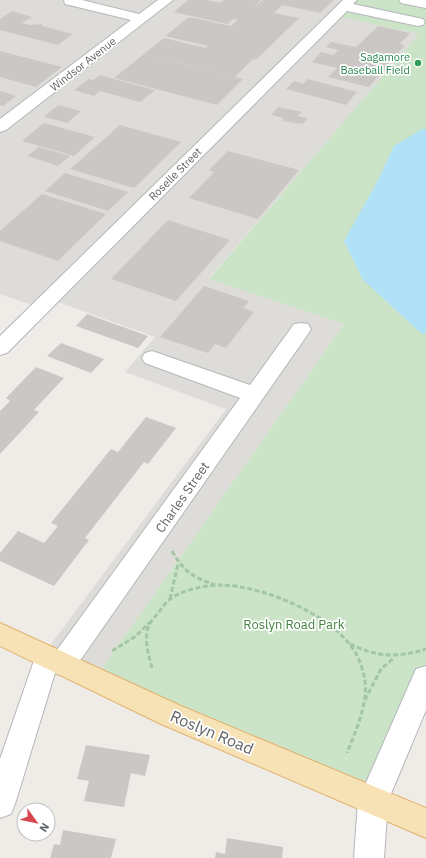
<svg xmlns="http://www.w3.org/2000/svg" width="426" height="858" font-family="'IBM Plex Sans',sans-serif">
<rect width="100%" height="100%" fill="#efece7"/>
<path fill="#dedcd9" d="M 0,0 L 352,0 L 336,16 L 420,34 L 209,278 L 344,324 L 94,680 L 43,655 L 226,409 L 125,372 L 155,337 L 49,299 L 41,308 L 0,294 Z"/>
<path fill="#cbe3c7" d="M 352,0 L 405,0 L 426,4 L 426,679 L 372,800 L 94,680 L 344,324 L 209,279 L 419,34 L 336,16 Z"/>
<path fill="#b0e1f6" d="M 422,129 L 426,129 L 426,333 L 422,334 L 363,280 L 344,241 L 378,180 L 394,146 Z"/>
<path fill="#cbc7c4" d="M 188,0 L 206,0 L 220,3 L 224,0 L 261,0 L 251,10 L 263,0 L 334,0 L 320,13 L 282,5 L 274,13 L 299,18 L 256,60 L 253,59 L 235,77 L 144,54 L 164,38 L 206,48 L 208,46 L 165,36 L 189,17 L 231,26 L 238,20 L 233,19 L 227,24 L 174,12 Z
M 12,11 L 32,17 L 22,23 L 29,25 L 42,24 L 42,26 L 73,34 L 58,45 L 0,30 L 0,19 Z
M 378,26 L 410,33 L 400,44 L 405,45 L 369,87 L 328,77 L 337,68 L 312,62 L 321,52 L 334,55 L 338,50 L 326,47 L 331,42 L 356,47 Z
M 0,51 L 62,67 L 36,87 L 0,77 Z
M 144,54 L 186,65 L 243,79 L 217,105 L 114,78 Z
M 100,75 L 114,79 L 155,90 L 140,102 L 100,91 L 94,96 L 74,90 L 89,79 L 93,80 Z
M 308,79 L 357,92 L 346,105 L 286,89 L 294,81 L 303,84 Z
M 0,91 L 16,96 L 3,106 L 0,105 Z
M 58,105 L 81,111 L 67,123 L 44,117 Z
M 278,107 L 302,112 L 298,116 L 308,118 L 303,124 L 282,121 L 284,118 L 271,115 Z
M 44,123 L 95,137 L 74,156 L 22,141 Z
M 120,125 L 181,142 L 134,188 L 70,169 Z
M 39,147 L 70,156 L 58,166 L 27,156 Z
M 228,151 L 299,170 L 258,219 L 189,198 L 214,172 L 209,170 Z
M 65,173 L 128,192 L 108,211 L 45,191 Z
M 42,194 L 106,214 L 58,261 L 0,241 L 0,231 Z
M 168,220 L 230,240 L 176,301 L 111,279 Z
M 204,286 L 249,301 L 243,308 L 254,312 L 226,348 L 215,344 L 208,353 L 160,337 Z
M 87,314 L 148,336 L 138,348 L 76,326 Z
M 61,343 L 104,359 L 91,373 L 47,356 Z
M 36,367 L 64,378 L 34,410 L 39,412 L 0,454 L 0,411 L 10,401 L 6,398 Z
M 146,417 L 176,428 L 148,464 L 144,462 L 85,538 L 89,540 L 54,586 L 0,561 L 0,553 L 18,531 L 44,543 L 58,526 L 51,523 L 111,449 L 118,452 Z
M 86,745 L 150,755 L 145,776 L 131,773 L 124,807 L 84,801 L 89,781 L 77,779 Z
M 63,830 L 116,839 L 111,858 L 50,858 L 54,844 L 60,845 Z
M 227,838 L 283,847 L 282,858 L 215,858 L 216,852 L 225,854 Z"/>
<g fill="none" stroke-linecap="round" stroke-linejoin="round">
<defs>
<path id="minor" d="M 64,0 L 82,0 L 139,14 L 158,0 L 173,0 L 6,130 L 0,132 L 0,119 L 131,20 L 65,4 Z
M 343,0 L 357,0 L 353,4 L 423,19 L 425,22 L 423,25 L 418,26 L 347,11 L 7,353 L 0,355 L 0,336 Z
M 399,0 L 426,0 L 426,8 L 401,3 Z
M 301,323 L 308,324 L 311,329 L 308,334 L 72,672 L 63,676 L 55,673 L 15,804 L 11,814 L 0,818 L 0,759 L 38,649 L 47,645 L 57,650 L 240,398 L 145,363 L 142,358 L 145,353 L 152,351 L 250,385 L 294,324 Z
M 426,666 L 426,710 L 388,801 L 384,858 L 354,858 L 358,801 L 416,669 Z"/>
<path id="major" d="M 0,623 L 181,706 L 426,808 L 426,838 L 161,724 L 0,646 Z"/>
</defs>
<use href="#minor" stroke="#b4b7ba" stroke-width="2"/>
<use href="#major" stroke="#e2b16d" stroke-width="2"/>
<path stroke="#a2c6a7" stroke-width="3" stroke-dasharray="5 2.5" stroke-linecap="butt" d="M 172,551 C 184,572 193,577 215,585
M 170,599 L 178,564
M 350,644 C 376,657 398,658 426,649
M 112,651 L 136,636 L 150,622
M 152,668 C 149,656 145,644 147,632 C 148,624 154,618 159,612 C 162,608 165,603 169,600 C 181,590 205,585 221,585 C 263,586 332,614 355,652 C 360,660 363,671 365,680 C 368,705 356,730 347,753
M 365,700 L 381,669 L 394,658"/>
<use href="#minor" fill="#fff" fill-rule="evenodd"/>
<use href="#major" fill="#f6e2b5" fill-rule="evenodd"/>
</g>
<circle fill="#2e9e5b" stroke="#fff" stroke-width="1.5" cx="418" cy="63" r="4"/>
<g text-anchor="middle" stroke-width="3.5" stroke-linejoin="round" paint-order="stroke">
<g font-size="11" fill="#27864d" stroke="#fff" text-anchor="end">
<text x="410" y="61">Sagamore<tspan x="410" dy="13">Baseball Field</tspan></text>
</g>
<g font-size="11" fill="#5f6366" stroke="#fff">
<text transform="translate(83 64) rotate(-38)" y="4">Windsor Avenue</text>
<text transform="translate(175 174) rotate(-45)" y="4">Roselle Street</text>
</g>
<g font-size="13" fill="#5f6366" stroke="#fff">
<text transform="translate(182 497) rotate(-55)" y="5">Charles Street</text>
</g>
<g font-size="13" fill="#468340" stroke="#fff">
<text x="294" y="629">Roslyn Road Park</text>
</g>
<g font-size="16" fill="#5f6366" stroke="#fff">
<text transform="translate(212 732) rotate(23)" y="6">Roslyn Road</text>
</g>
</g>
<g transform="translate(36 822) rotate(123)"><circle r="19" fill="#ffffff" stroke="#bfc1c2"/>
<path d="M0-3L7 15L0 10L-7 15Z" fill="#d7454f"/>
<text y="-6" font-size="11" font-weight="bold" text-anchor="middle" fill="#5f6366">N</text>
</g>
</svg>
